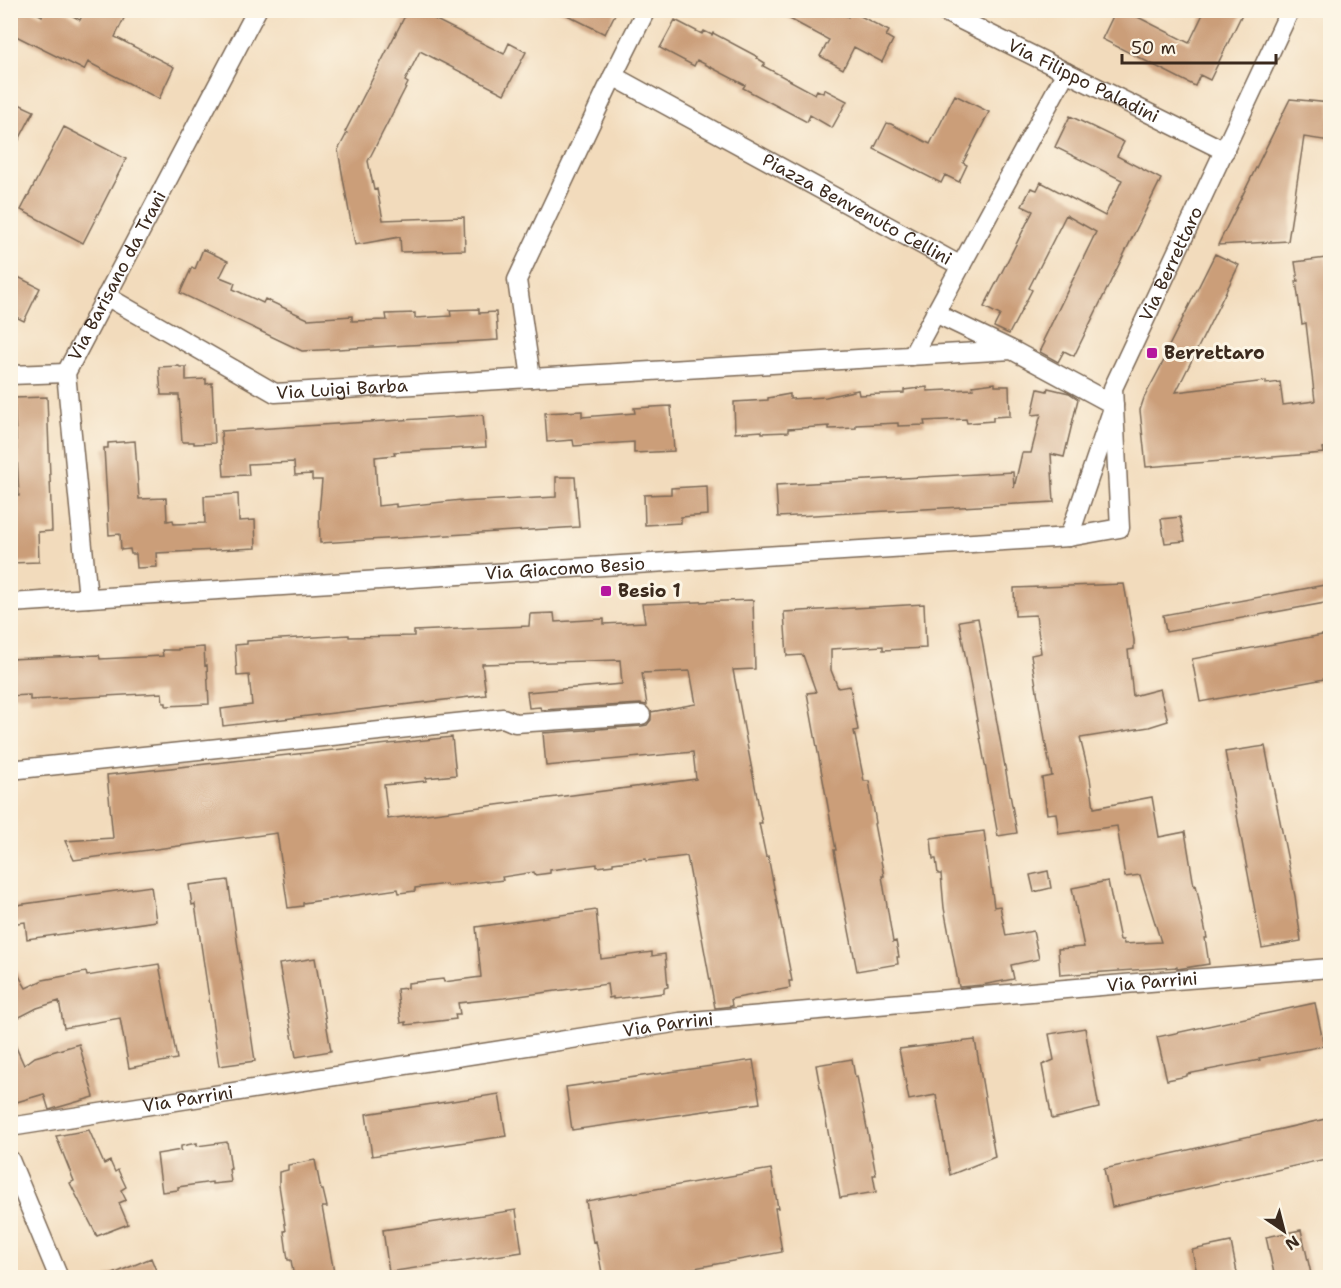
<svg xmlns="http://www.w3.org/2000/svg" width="1341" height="1288" font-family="'Shantell Sans',sans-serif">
<rect width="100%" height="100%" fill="#fcf5e5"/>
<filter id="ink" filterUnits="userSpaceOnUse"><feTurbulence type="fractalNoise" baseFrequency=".0167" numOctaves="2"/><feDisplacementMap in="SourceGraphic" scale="12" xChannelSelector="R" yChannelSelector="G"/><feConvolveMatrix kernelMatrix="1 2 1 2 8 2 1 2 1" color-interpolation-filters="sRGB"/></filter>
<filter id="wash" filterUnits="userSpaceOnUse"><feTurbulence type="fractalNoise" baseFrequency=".008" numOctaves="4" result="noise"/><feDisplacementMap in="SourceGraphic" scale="24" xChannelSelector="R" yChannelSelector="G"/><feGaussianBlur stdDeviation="1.35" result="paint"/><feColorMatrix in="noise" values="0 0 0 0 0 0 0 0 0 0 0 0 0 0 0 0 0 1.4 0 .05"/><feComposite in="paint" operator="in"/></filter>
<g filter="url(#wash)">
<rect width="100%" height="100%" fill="#f2dbbc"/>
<g id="blocks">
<path fill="#cb9e79" d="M 10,10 L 31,10 L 42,16 L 45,10 L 62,10 L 80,20 L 85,10 L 128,10 L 115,37 L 174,67 L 159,99 L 88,62 L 84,70 L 10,33 Z
M 408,10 L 440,10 L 434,19 L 504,54 L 509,43 L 526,52 L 504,94 L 420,51 L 405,81 L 408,83 L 368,161 L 374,190 L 377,189 L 383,220 L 464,217 L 465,250 L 401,252 L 400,237 L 355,245 L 338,150 L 347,133 L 345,132 Z
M 557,10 L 617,10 L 605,34 Z
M 773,10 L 836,10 L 848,17 L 851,11 L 889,31 L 886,36 L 893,40 L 882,62 L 854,47 L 843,69 L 820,56 L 829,40 Z
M 1116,10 L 1124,10 L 1189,43 L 1205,10 L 1244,10 L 1210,80 L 1200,75 L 1195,86 L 1102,39 Z
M 675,20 L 702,34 L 704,31 L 712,35 L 713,33 L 758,57 L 757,58 L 765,63 L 763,66 L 815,94 L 817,90 L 823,93 L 824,89 L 847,101 L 832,128 L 810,115 L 807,122 L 743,88 L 745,85 L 697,60 L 694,66 L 660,48 Z
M 955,95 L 989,112 L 963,163 L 967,165 L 959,182 L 945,175 L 941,183 L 874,149 L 887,123 L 891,124 L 930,144 Z
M 1290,99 L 1330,103 L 1330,141 L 1304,137 L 1288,241 L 1218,245 Z
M 10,100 L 34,111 L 10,157 Z
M 1070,116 L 1124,142 L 1117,156 L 1161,179 L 1074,356 L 1064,351 L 1058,362 L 1040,352 L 1045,342 L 1043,341 L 1096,232 L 1066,215 L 1029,288 L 1032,290 L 1009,334 L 994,327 L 1000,315 L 984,307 L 1033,211 L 1022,206 L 1031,188 L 1037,190 L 1041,182 L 1105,216 L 1122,180 L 1055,147 Z
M 64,127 L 126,159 L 83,243 L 21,210 Z
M 203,249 L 228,261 L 220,277 L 235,283 L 233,289 L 263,303 L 265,299 L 308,319 L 352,316 L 352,321 L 387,320 L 386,314 L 415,313 L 415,318 L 451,316 L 450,310 L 479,309 L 479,313 L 496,312 L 498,340 L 302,351 L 180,293 L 192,267 L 195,269 Z
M 1215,254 L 1239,265 L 1176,392 L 1266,381 L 1266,384 L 1280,382 L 1283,405 L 1315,401 L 1306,323 L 1302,324 L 1296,281 L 1298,281 L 1295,262 L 1326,258 L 1329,276 L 1330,276 L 1330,447 L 1323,448 L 1324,453 L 1146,467 L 1140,410 L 1144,398 L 1169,351 L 1167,350 Z
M 10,273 L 40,288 L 24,321 L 10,314 Z
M 179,366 L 180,367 L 186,367 L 186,380 L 206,379 L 206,384 L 212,383 L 215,443 L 194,444 L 194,442 L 182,442 L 179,395 L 161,395 L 159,367 Z
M 995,383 L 995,386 L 1009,386 L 1010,416 L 993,417 L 993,421 L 967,423 L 966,419 L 924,421 L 925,425 L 898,426 L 898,423 L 856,425 L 856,428 L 829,429 L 829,426 L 788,429 L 788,432 L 762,433 L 762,431 L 735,433 L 734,402 L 768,400 L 768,398 L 790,394 L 790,399 L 826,397 L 858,390 L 859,395 L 904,393 L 904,390 L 927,387 L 927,391 L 973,389 L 972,386 Z
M 1048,388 L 1069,393 L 1078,399 L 1064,457 L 1051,454 L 1054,502 L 778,517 L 776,485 L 1013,472 L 1014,488 L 1022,453 L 1031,453 L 1041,414 L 1032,415 L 1038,389 L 1047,391 Z
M 47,397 L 52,531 L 38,532 L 39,562 L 10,563 L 10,499 L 14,499 L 14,496 L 19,496 L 14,398 Z
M 671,406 L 674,451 L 634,453 L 634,442 L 574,446 L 573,440 L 547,442 L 545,413 L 582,411 L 582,417 L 635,413 L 634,408 Z
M 483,415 L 486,447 L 394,452 L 395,455 L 375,457 L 378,506 L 396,504 L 396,507 L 461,500 L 461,502 L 556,497 L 556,477 L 575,477 L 579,527 L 320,543 L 319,513 L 322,480 L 312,480 L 312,474 L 295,475 L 294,462 L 248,464 L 249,475 L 224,476 L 221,431 Z
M 135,441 L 139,499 L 166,498 L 167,521 L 173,520 L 174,524 L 205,523 L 204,496 L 238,494 L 239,521 L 255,520 L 256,548 L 156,553 L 157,567 L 137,568 L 136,554 L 131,554 L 130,549 L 121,550 L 120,534 L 109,535 L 104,448 L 108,448 L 108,443 Z
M 707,486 L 708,515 L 681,517 L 681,523 L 645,525 L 644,495 L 671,494 L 671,488 Z
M 1180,517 L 1185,541 L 1165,543 L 1161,519 Z
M 1124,584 L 1134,640 L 1134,649 L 1128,650 L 1133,696 L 1160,689 L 1168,721 L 1149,727 L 1080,738 L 1090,778 L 1094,808 L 1152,797 L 1159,837 L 1185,832 L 1194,886 L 1196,885 L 1207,938 L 1205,938 L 1209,964 L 1177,969 L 1177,967 L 1060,975 L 1058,949 L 1084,947 L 1072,888 L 1108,881 L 1120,940 L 1123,940 L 1124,944 L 1161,942 L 1140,875 L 1125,877 L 1117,826 L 1059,834 L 1056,813 L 1047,814 L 1042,778 L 1052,776 L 1046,746 L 1031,655 L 1041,653 L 1036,615 L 1015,616 L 1014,588 Z
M 1330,584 L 1330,602 L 1166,632 L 1163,615 Z
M 753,600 L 755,669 L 733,670 L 762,823 L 759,823 L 766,857 L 768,856 L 792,981 L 789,981 L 790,988 L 731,999 L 732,1006 L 715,1008 L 687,856 L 646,861 L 646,859 L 613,863 L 613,865 L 597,867 L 597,864 L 550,870 L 550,873 L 535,875 L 534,872 L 502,877 L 503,880 L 487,882 L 487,881 L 447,886 L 446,884 L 415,888 L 415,891 L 399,893 L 398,889 L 303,903 L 303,906 L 288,908 L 277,833 L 74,860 L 65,841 L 113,838 L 107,775 L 452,737 L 456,775 L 426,778 L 426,781 L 384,785 L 388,819 L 696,779 L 693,752 L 546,766 L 543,733 L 642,726 L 647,725 L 651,720 L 651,712 L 696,704 L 690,671 L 642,673 L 647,705 L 640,704 L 541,710 L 540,707 L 529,708 L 527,692 L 622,684 L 620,660 L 482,664 L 486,695 L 223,726 L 221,709 L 252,705 L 249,675 L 237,676 L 235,645 L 247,644 L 247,641 L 349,635 L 349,637 L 414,636 L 414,631 L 529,626 L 530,614 L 554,613 L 555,622 L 604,619 L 604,624 L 645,622 L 642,604 Z
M 924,604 L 926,648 L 883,650 L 883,646 L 831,649 L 831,670 L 838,688 L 850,686 L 858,730 L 854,731 L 864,781 L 869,781 L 876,823 L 874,824 L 884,876 L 882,876 L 893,942 L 896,941 L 899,957 L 897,957 L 898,964 L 857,971 L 839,879 L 834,850 L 836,850 L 807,693 L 816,692 L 803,655 L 787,656 L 784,612 Z
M 978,618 L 1017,833 L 998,836 L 959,621 Z
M 1328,634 L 1330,646 L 1330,678 L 1200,702 L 1192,659 Z
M 204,647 L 205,666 L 207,665 L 209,704 L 166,706 L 166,703 L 163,703 L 162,693 L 30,700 L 30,695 L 10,696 L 10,659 L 99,655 L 100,659 L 163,656 L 162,650 L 178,650 L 178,649 Z
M 1265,746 L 1295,896 L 1301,941 L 1262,948 L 1225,752 Z
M 984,831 L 994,907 L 1000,906 L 1006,936 L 1033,931 L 1039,959 L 1011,965 L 1014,979 L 982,985 L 959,987 L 944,908 L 941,874 L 938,874 L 936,859 L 933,859 L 931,838 Z
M 1048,871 L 1051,888 L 1034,892 L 1030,875 Z
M 228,880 L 255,1061 L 219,1066 L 195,904 L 192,905 L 189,885 Z
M 151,886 L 156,921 L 27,939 L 25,922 L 10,924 L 10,906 Z
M 596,910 L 601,959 L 652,952 L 652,956 L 665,954 L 668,987 L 664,988 L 664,993 L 613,999 L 613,997 L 609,998 L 607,984 L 504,998 L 458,1003 L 460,1014 L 455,1014 L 456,1019 L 406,1025 L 406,1022 L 401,1023 L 397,989 L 408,988 L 408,983 L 443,979 L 444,982 L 481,977 L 476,927 Z
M 315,958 L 331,1051 L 296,1057 L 279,964 Z
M 10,960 L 26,988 L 43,980 L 86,972 L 87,976 L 159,964 L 177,1059 L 129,1068 L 120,1018 L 64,1028 L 59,1001 L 37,1008 L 10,1022 Z
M 1315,1003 L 1324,1046 L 1259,1058 L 1260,1060 L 1187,1074 L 1187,1076 L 1167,1080 L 1157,1037 Z
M 1085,1028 L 1099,1108 L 1052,1119 L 1042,1065 L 1054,1060 L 1049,1034 Z
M 10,1034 L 24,1065 L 35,1057 L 79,1044 L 94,1097 L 49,1110 L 44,1094 L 10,1104 Z
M 975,1040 L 995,1157 L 950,1175 L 936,1095 L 909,1100 L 899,1049 Z
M 852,1059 L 855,1077 L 857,1076 L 859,1087 L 876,1175 L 873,1175 L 876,1192 L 840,1198 L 816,1065 Z
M 753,1060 L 760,1103 L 572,1130 L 566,1087 Z
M 499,1094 L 506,1136 L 372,1156 L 366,1114 Z
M 1330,1118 L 1330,1158 L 1112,1207 L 1104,1169 Z
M 89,1130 L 104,1164 L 110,1161 L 115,1172 L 118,1170 L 126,1187 L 121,1190 L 126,1200 L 119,1203 L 128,1224 L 97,1236 L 70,1183 L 74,1181 L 56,1136 Z
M 227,1142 L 231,1169 L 229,1169 L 231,1182 L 212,1184 L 212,1182 L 178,1187 L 178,1190 L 162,1192 L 157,1154 L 181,1150 L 181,1146 L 197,1143 L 197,1146 Z
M 315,1160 L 321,1190 L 323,1190 L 327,1207 L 322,1207 L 335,1278 L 294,1278 L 291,1260 L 288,1260 L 284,1231 L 286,1231 L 279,1185 L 279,1172 L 288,1170 L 288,1165 Z
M 771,1169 L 778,1208 L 775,1208 L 782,1252 L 640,1278 L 603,1278 L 596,1241 L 593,1242 L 586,1201 Z
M 516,1210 L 522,1252 L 389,1272 L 383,1230 Z
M 1301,1230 L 1312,1278 L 1275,1278 L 1266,1237 Z
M 1231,1242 L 1238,1278 L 1198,1278 L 1192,1250 Z
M 151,1258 L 159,1278 L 106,1278 L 106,1277 Z"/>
</g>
</g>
<g filter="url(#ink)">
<use href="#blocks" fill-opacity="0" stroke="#7b6855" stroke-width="1.5"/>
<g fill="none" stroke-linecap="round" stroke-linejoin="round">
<defs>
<g id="street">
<path id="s1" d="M 941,10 L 1225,151"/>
<path id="s2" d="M 613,76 L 961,266"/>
<path id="s3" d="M 106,296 L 275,393 L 1012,350 L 1114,405 L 1069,537"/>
<path d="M 935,313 L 1010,349"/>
<path d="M 912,356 L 1066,72"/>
<path d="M 10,375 L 66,373"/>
<path d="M 531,378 L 517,280 L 613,76 L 646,10"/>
<path id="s4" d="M 88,598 L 66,373 L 257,10"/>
<path id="s5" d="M 10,603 L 1069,537 L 1120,528 L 1113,388 L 1290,10"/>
<path d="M 10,770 L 503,718 L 515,723 L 641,715"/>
<path id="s6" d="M 10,1127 L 680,1022 L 1124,984 L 1330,968"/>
<path d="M 10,1160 L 59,1278"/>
</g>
</defs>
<use href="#street" stroke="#7b6855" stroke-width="21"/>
<use href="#street" stroke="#fff" stroke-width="18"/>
</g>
</g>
<g fill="#b5179e" stroke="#fcf5e5" stroke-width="2">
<rect x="1146" y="347" width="12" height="12" rx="3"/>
<rect x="600" y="585" width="12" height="12" rx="3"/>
</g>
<g text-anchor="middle" stroke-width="6" stroke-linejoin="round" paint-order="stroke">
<g font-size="18" fill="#3b2a1e" stroke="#fcf5e5">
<text dy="6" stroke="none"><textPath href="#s1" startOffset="159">Via Filippo Paladini</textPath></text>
<text dy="6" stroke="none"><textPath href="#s2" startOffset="278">Piazza Benvenuto Cellini</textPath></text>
<text dy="6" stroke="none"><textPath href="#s5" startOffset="1390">Via Berrettaro</textPath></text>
<text dy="6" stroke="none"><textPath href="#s4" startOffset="336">Via Barisano da Trani</textPath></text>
<text dy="6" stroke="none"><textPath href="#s3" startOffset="262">Via Luigi Barba</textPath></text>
<text dy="6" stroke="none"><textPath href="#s5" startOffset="556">Via Giacomo Besio</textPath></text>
<text dy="6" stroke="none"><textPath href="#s6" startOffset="1152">Via Parrini</textPath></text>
<text dy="6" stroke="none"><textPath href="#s6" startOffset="666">Via Parrini</textPath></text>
<text dy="6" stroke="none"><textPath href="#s6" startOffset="180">Via Parrini</textPath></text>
</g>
<g font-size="18" font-weight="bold" fill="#3b2a1e" stroke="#fcf5e5" text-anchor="start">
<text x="1164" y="359">Berrettaro</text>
<text x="618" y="597">Besio 1</text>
</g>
</g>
<rect width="1341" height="1288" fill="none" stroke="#fcf5e5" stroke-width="36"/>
<g transform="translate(1284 1231) rotate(145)" stroke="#fcf5e5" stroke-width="4.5" paint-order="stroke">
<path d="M0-4.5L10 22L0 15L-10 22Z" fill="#3b2a1e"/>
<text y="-9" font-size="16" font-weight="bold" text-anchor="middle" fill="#3b2a1e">N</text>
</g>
<path d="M1122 54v9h154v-9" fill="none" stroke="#3b2a1e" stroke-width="3"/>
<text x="1131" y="54" font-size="18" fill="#3b2a1e" stroke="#fcf5e5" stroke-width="4.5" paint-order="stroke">50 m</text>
</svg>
